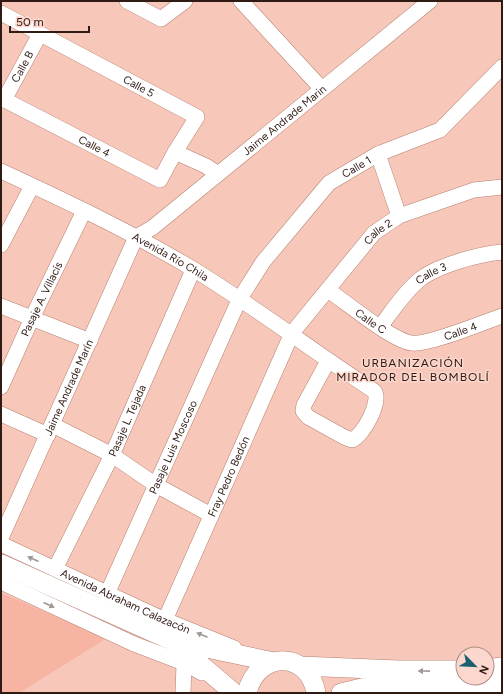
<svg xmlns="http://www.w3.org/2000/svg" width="503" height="694" font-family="Figtree,sans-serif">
<rect width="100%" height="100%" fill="#f7c7b9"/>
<path fill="#f8b4a2" d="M 1,593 L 107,638 L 19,693 L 1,693 Z"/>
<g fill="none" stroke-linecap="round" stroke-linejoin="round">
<defs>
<g id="minor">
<path d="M 127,1 L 161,19 L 185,1"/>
<path d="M 241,1 L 322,89"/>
<path id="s1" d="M 1,13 L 197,117 L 175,152 L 206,166 L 218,174"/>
<path id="s2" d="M 1,98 L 160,180 L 175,152"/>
<path id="s3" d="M 4,100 L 40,34"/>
<path d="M 378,154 L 399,216"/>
<path id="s4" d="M 1,171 C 66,201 131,232 193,269 C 255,307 313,351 374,391 C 382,401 363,436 352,440 L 344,437 L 308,417 L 303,411 L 304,405 L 328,361"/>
<path id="s5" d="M 136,237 L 152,228 L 430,1"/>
<path d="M 1,245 L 32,186"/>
<path id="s6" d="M 328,290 C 347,303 390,339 411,343 C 427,346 484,322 502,316"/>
<path d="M 1,306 L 90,341"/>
<path id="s7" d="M 380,327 C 392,311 403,294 418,281 C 435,266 479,254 502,252"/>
<path id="s8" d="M 1,387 L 32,318 L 84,211"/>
<path d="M 1,414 L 48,435"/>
<path d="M 53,425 L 112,455 L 156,485 L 211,515"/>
<path id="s9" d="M 1,538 L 136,237"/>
<path id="s10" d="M 1,544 L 165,620 L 234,648"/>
<path id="s11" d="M 55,569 L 112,455 L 193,270"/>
<path d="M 1,582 L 134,644 L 184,663 L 202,673"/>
<path id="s12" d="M 107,594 L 239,300 L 263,262 L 329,183 L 378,154 L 440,130 L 502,67"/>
<path id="s13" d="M 165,620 L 292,333 L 374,233 L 399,216 L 474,190 L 502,187"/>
<path d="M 183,693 L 184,663"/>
</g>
<path id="major" d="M 1,564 L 173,641 L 274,662
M 174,642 L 234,693
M 300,666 L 398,670 L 463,670
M 487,669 L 502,667
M 247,693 C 257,650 309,650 316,693
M 341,693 L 366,687 L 502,686"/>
</defs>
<use href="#minor" stroke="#b78070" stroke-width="16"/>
<use href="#major" stroke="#b78070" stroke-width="20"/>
<use href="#minor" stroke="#fff" stroke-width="15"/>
<use href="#major" stroke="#fff" stroke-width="19"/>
</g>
<defs><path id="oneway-solid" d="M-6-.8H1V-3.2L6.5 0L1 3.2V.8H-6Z"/></defs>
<g fill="#a19895">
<use href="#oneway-solid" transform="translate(33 559) rotate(-155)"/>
<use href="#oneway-solid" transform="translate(49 605) rotate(25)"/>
<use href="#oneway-solid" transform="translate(202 635) rotate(-157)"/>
<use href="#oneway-solid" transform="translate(424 671) rotate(-179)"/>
</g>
<g text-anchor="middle" stroke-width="3" stroke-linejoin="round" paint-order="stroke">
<g font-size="11" fill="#2f1a14" stroke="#fcd7cd">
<text dy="4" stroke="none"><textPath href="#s3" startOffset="38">Calle B</textPath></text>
<text dy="4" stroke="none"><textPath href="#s1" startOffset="156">Calle 5</textPath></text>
<text dy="4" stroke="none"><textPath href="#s5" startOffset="189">Jaime Andrade Marin</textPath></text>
<text dy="4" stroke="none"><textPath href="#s2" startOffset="105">Calle 4</textPath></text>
<text dy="4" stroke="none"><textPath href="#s12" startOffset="502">Calle 1</textPath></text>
<text dy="4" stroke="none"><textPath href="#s13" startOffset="447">Calle 2</textPath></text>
<text dy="4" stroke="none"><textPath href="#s4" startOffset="190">Avenida Río Chila</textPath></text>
<text dy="4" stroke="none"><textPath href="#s7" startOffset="75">Calle 3</textPath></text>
<text dy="4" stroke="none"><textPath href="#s8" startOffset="97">Pasaje A. Villacís</textPath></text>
<text dy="4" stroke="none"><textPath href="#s6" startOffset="53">Calle C</textPath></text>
<text dy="4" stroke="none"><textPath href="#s6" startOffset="150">Calle 4</textPath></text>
<text dy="4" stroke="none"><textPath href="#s9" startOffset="165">Jaime Andrade Marín</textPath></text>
<text dy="4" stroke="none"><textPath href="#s11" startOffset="165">Pasaje L. Tejada</textPath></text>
<text dy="4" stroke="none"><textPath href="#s12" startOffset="161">Pasaje Luis Moscoso</textPath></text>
<text dy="4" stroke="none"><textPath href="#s13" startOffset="157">Fray Pedro Bedón</textPath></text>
<text dy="4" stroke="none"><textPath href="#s10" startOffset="137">Avenida Abraham Calazacón</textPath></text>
</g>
<g font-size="12" letter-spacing="1" fill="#2f1a14" stroke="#fcd7cd">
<text x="413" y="367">URBANIZACIÓN<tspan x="413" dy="14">MIRADOR DEL BOMBOLÍ</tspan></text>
</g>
</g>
<rect width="503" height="694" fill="none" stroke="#2f1a14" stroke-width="4"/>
<g transform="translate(475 666) rotate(114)"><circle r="19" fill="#fcd7cd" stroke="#aa8b83"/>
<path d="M0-3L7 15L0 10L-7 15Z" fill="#186070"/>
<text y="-6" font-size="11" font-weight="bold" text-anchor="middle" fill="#2f1a14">N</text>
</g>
<path d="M10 26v6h79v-6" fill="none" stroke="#2f1a14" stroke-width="2"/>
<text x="16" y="26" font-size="12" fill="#2f1a14" stroke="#fcd7cd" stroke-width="3" paint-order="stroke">50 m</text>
</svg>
